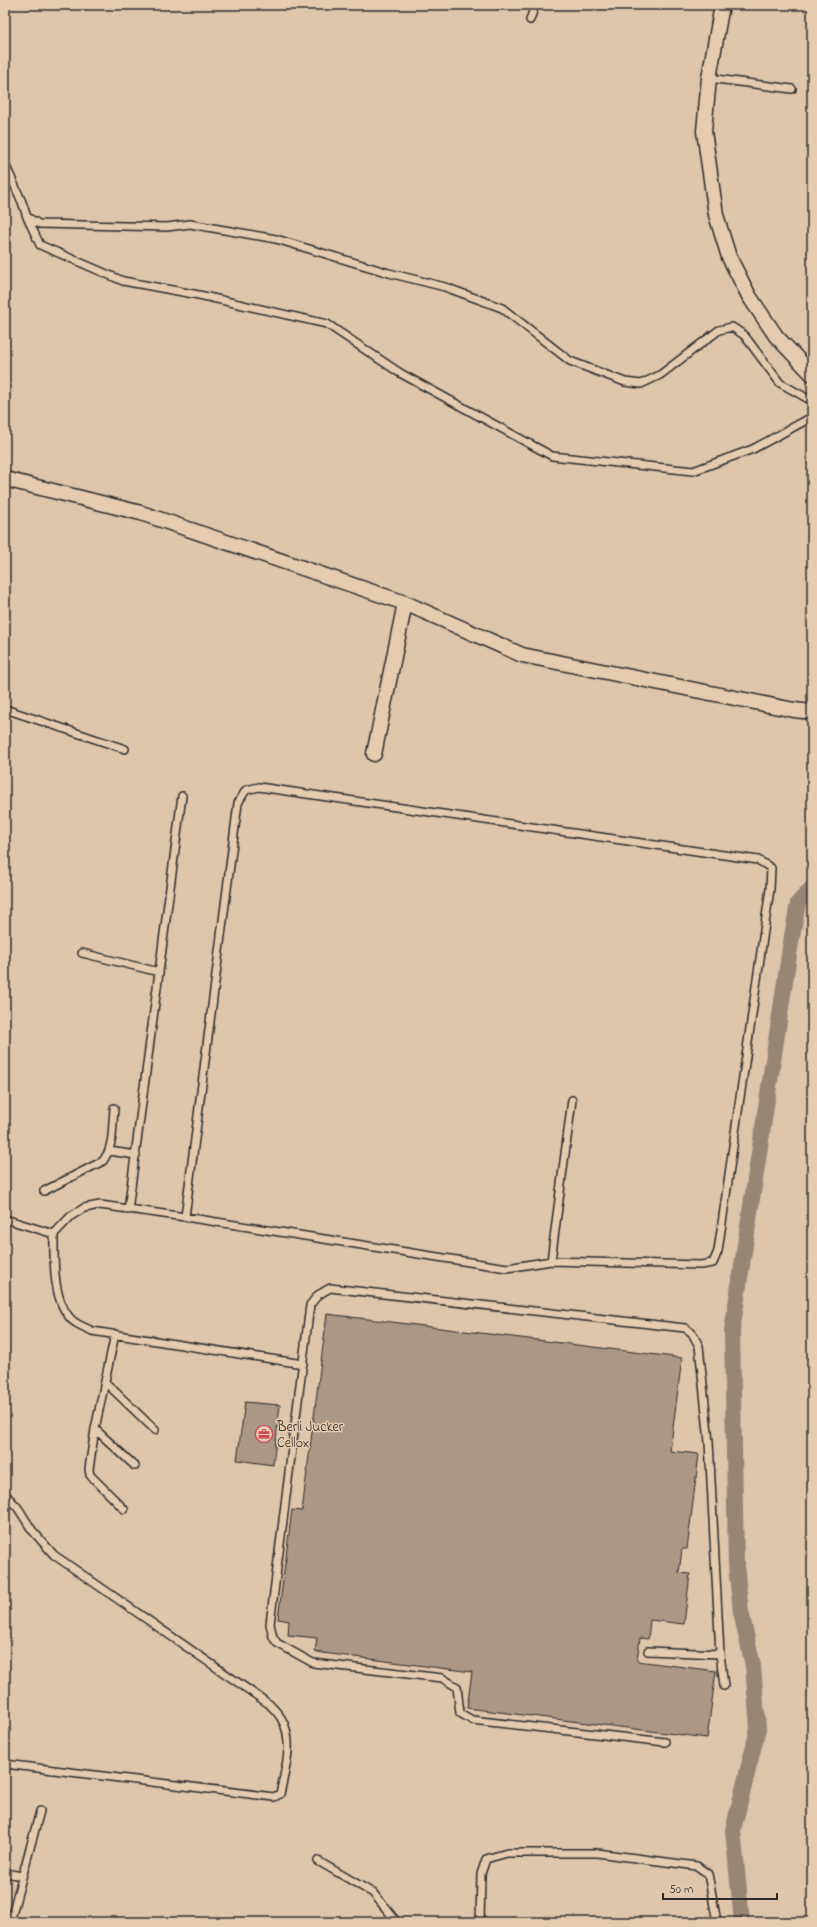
<svg xmlns="http://www.w3.org/2000/svg" width="817" height="1927" font-family="'Indie Flower',sans-serif">
<rect width="100%" height="100%" fill="#dfc5a9"/>
<filter id="ink" filterUnits="userSpaceOnUse"><feTurbulence type="fractalNoise" baseFrequency=".025" numOctaves="2"/><feDisplacementMap in="SourceGraphic" scale="8" xChannelSelector="R" yChannelSelector="G"/><feConvolveMatrix kernelMatrix="1 2 1 2 8 2 1 2 1" color-interpolation-filters="sRGB"/></filter>
<g filter="url(#ink)">
<g fill="none" stroke-linecap="round" stroke-linejoin="round">
<path stroke="#958676" stroke-width="16" d="M 742,1922 L 733,1830 L 758,1729 L 753,1666 L 741,1612 L 736,1565 L 732,1331 L 791,942 L 798,903 L 812,888"/>
</g>
<path fill="#aa9884" stroke="#2b2b2b" d="M 327,1314 L 682,1358 L 670,1451 L 699,1454 L 687,1549 L 682,1549 L 679,1573 L 690,1574 L 684,1624 L 650,1620 L 648,1639 L 640,1638 L 637,1661 L 716,1671 L 707,1738 L 467,1708 L 472,1672 L 315,1652 L 317,1638 L 288,1635 L 289,1621 L 278,1619 L 292,1510 L 302,1511 Z
M 245,1402 L 280,1405 L 273,1465 L 237,1460 Z"/>
<g fill="none" stroke-linecap="round" stroke-linejoin="round">
<defs>
<path id="lane" d="M 530,20 L 535,5
M 709,78 L 792,89
M 5,164 L 22,202 L 27,217 L 39,224 L 167,227 L 190,224 L 276,239 L 389,273 L 445,287 L 502,308 L 570,361 L 625,382 L 641,384 L 660,375 L 719,330 L 732,327 L 744,335 L 780,383 L 812,401
M 27,217 L 40,245 L 123,281 L 199,295 L 327,324 L 400,373 L 552,456 L 693,471 L 753,449 L 812,417
M 5,709 L 125,749
M 82,953 L 159,972
M 109,1151 L 136,1155
M 44,1191 L 103,1161 L 109,1151 L 112,1137 L 114,1108
M 128,1210 L 182,796
M 5,1219 L 54,1234 C 54,1259 52,1301 72,1320 C 77,1325 85,1327 92,1331 L 303,1364
M 54,1234 L 71,1216 L 84,1208 L 100,1205 L 185,1217 L 507,1268 L 551,1261 L 701,1265 L 713,1263 L 718,1251 L 770,889 L 771,868 L 758,860 L 259,787 L 246,790 L 238,803 L 185,1217
M 551,1261 L 572,1100
M 115,1334 L 95,1429 L 89,1469 L 90,1475 L 124,1509
M 105,1382 L 155,1430
M 95,1429 L 135,1466
M 5,1494 L 18,1508 L 32,1530 L 54,1555 L 269,1704 C 273,1708 278,1713 281,1718 C 295,1740 285,1770 280,1794 L 274,1797 L 5,1764
M 648,1651 L 720,1654
M 665,1742 L 472,1720 L 460,1713 L 457,1687 L 442,1678 L 313,1663 L 277,1643 L 273,1637 L 270,1624 L 310,1305 L 318,1295 L 330,1288 L 685,1328 L 692,1333 L 699,1346 L 709,1442 L 720,1654 L 724,1686
M 318,1861 L 373,1893 L 397,1922
M 5,1873 L 22,1876
M 10,1922 L 40,1811
M 480,1922 L 481,1874 L 486,1859 L 507,1853 L 597,1853 L 697,1866 L 708,1874 L 717,1922"/>
<path id="street" d="M 722,5 L 709,78 L 704,131 L 716,215 L 729,257 L 749,296 L 776,336 L 812,374
M 5,479 L 141,513 L 405,603 L 522,655 L 794,710 L 812,712
M 374,754 L 405,603"/>
</defs>
<use href="#lane" stroke="#2b2b2b" stroke-width="10"/>
<use href="#street" stroke="#2b2b2b" stroke-width="17"/>
<use href="#lane" stroke="#e6cbae" stroke-width="7"/>
<use href="#street" stroke="#e6cbae" stroke-width="14"/>
</g>
</g>
<defs>
<symbol id="office-ring" viewBox="-11 -11 22 22"><circle r="9.5" fill="#e6cbae" stroke="#d1495b" stroke-width="1.5"/><path d="M-6-3h4V-5.5h4V-3h4V5H-6ZM-1-4.5V-3h2v-1.5ZM-6 0V1H6V0Z" fill="#d1495b"/></symbol>
</defs>
<g fill-rule="evenodd">
<use href="#office-ring" x="254" y="1424" width="20" height="20"/>
</g>
<g text-anchor="middle" stroke-width="3" stroke-linejoin="round" paint-order="stroke">
<g font-size="14" fill="#2b2b2b" stroke="#e6cbae" text-anchor="start">
<text x="277" y="1431">Berli Jucker<tspan x="277" dy="16">Cellox</tspan></text>
</g>
</g>
<rect width="817" height="1927" fill="none" stroke="#e6cbae" stroke-width="20"/>
<rect x="10" y="10" width="797" height="1907" fill="none" stroke="#2b2b2b" stroke-width="1.5" filter="url(#ink)"/>
<path d="M663 1893v6h114v-6" fill="none" stroke="#2b2b2b" stroke-width="2"/>
<text x="669" y="1893" font-size="12" fill="#2b2b2b" stroke="#e6cbae" stroke-width="3" paint-order="stroke">50 m</text>
</svg>
